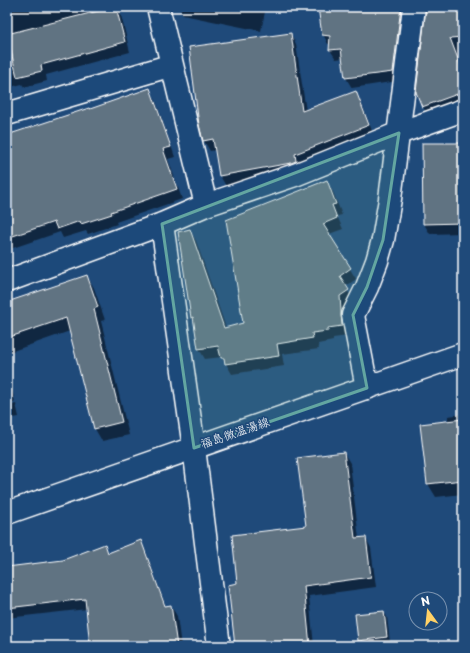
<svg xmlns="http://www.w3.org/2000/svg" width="470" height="653" font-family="'Playpen Sans','Klee One',sans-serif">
<rect width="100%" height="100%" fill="#1f4a7a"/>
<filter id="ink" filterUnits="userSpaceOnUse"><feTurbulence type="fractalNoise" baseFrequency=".025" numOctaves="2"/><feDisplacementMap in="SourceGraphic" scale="8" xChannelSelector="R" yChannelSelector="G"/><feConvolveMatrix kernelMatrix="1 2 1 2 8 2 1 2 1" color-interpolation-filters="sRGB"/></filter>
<g filter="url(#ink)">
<path fill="#0007" d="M 7,7 L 119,7 L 130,52 L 46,75 L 47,81 L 24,87 L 22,84 L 7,88 Z
M 179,7 L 266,7 L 261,31 L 183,15 Z
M 319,7 L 412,7 L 398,81 L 352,88 L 346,78 L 344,58 L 336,59 L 330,50 L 330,44 L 328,44 L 323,34 Z
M 427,7 L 463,7 L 463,103 L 428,116 L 422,105 Z
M 291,34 L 296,44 L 306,111 L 355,92 L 361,102 L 374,136 L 290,175 L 226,186 L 220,176 L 216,150 L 210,151 L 204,141 L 200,125 Z
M 150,91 L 155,99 L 175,157 L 168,159 L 182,199 L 116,222 L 117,224 L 88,234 L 86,231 L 63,238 L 60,232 L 7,250 L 7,134 L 10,133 L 11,135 Z
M 463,181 L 463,233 L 430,234 L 424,224 Z
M 327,182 L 333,192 L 342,215 L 337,216 L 343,229 L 329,234 L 356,279 L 345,287 L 354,301 L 348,336 L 333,338 L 333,341 L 318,344 L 319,349 L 282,354 L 284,366 L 232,374 L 222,357 L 205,359 L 199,349 L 195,323 L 191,317 L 190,230 L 196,241 L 226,328 L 244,324 Z
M 87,276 L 94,288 L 105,320 L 101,321 L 129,435 L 102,441 L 95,429 L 70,331 L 7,353 L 7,310 Z
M 7,368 L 15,402 L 7,404 Z
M 16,404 L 19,417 L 7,419 L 7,406 Z
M 463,414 L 463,494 L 436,497 L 428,484 L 448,422 L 448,416 Z
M 344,453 L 350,463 L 359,539 L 366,538 L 371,548 L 376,587 L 309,596 L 314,646 L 236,646 L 237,584 L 307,527 Z
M 140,542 L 146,552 L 166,607 L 171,606 L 177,616 L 181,646 L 91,646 L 87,609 L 7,618 L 7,568 L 63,561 L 104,546 L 109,553 Z
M 384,612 L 387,617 L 390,642 L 362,645 L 359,640 Z"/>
<path fill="#617382" stroke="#fff" d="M 114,7 L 116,7 L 125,42 L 41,65 L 42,71 L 17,77 L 7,34 Z
M 318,7 L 401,7 L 393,72 L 345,78 L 341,49 L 329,50 L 330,36 L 322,35 Z
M 426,7 L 463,7 L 463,37 L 450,38 L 463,72 L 463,92 L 422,107 L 416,92 Z
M 291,33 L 302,111 L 356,91 L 369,125 L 295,154 L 296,161 L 291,163 L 219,176 L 213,139 L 203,141 L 199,125 L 189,47 Z
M 150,88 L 171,147 L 163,149 L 177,189 L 111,212 L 112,214 L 81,224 L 80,221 L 57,229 L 54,222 L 7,238 L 7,135 L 89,108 L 90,109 Z
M 422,143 L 463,143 L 463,223 L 423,224 Z
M 327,180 L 336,204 L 332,205 L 337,218 L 323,224 L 351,268 L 340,276 L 349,290 L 340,296 L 342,326 L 328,328 L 328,331 L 312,333 L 313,338 L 277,344 L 279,356 L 225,364 L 224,358 L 221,358 L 218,346 L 198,349 L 193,317 L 191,318 L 178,232 L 190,229 L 224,328 L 243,323 L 226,220 Z
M 87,275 L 98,307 L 94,309 L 122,422 L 94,429 L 66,318 L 7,338 L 7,302 Z
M 463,419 L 463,480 L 427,484 L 420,424 Z
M 344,452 L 355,538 L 366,537 L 371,577 L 304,586 L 310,646 L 235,646 L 228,585 L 237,583 L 232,535 L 306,526 L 297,458 Z
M 141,540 L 165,606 L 171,605 L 177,646 L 90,646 L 85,599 L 7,608 L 7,567 L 63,560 L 105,544 L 108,553 Z
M 384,611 L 387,637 L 358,641 L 355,614 Z"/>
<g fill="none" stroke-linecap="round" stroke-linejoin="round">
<defs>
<path id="street" d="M 158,7 L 206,205
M 7,114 L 172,65
M 162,224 L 194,448 L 219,646
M 7,281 L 162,224 L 206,205 L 295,175 L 399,133 L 463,110
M 367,388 L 353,315 L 367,287 L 377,261 L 383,240 L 390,199 L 414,7"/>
<path id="secondary" d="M 7,513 L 463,354"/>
</defs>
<use href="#street" stroke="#fff" stroke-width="25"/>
<use href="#secondary" stroke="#fff" stroke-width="25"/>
<use href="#street" stroke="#1f4a7a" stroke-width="22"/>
<use href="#secondary" stroke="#1f4a7a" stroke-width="22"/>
</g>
</g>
<path fill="#63a6a1" fill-opacity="0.2" stroke="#63a6a1" stroke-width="3" stroke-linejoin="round" d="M 399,133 L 383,240 L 367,287 L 353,315 L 367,388 L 194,448 L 162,224 Z"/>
<g text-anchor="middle" stroke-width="3.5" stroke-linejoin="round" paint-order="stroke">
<g font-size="12" fill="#fff" stroke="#1f4a7a">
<text transform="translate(235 433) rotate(-19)" y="4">福島微温湯線</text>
</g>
</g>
<rect width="470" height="653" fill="none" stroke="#1f4a7a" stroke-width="24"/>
<rect x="12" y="12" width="446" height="629" fill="none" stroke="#fff" stroke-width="1.5" filter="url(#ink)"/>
<g transform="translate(428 611) rotate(345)"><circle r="19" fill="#1f4a7a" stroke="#7992af"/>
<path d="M0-3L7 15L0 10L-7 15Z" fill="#ffd166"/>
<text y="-6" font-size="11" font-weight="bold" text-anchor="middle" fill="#ffffff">N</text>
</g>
</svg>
